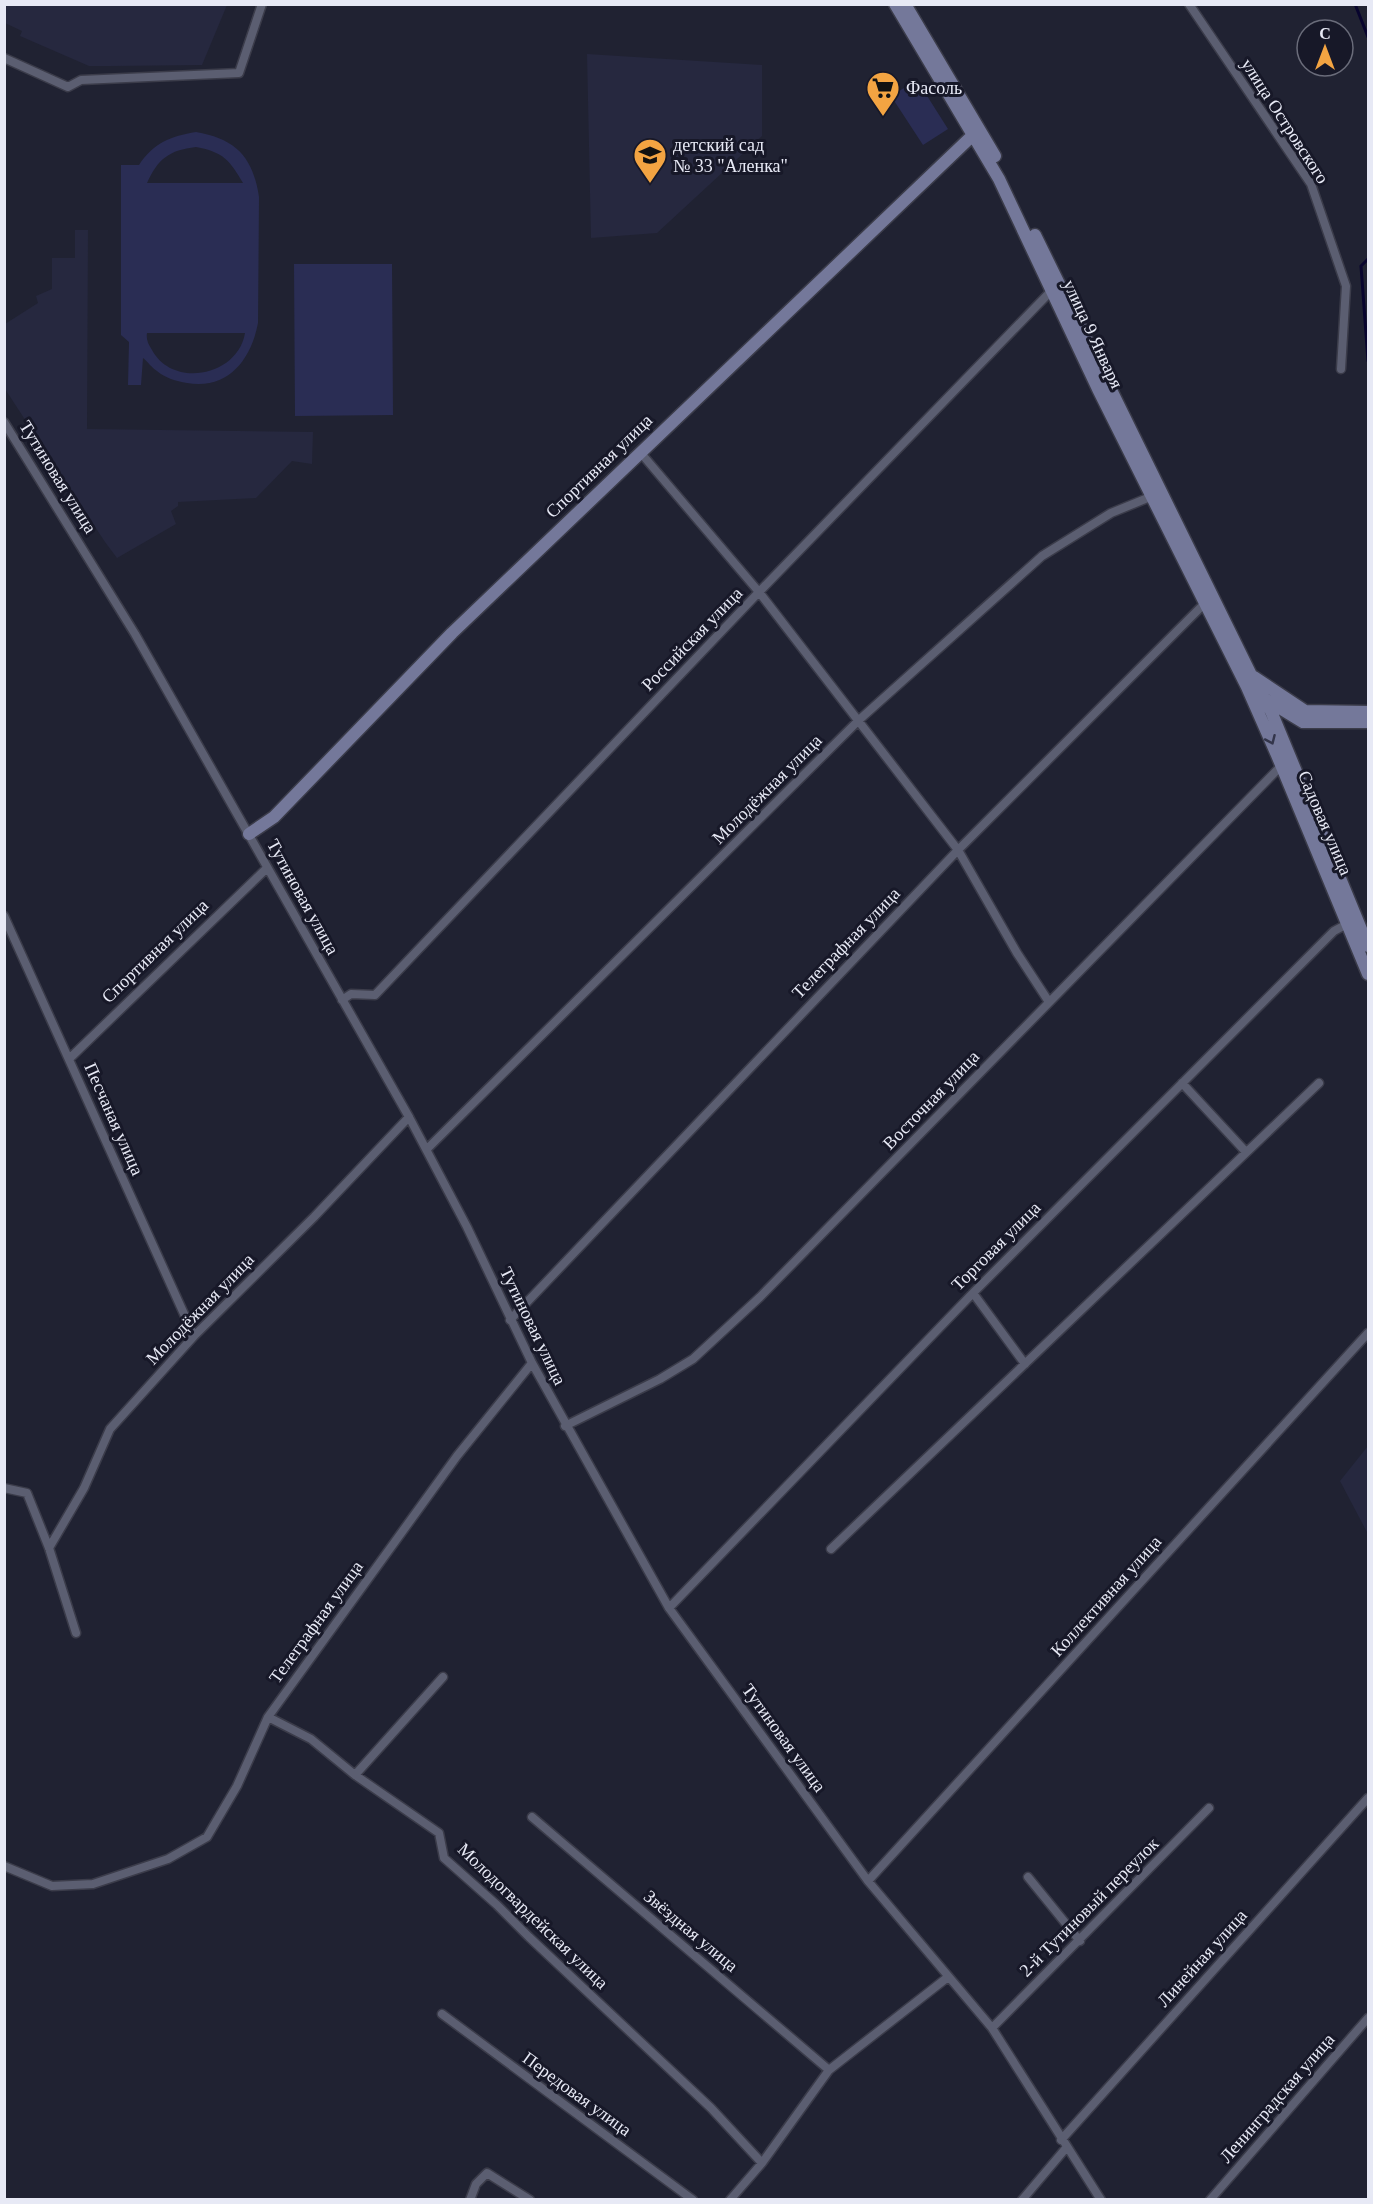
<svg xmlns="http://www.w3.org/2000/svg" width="1373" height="2204" font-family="'Times New Roman',serif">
<rect width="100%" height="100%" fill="#202232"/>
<path fill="#26283f" d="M 5,4 L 226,4 L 227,5 L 202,65 L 111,66 L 89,66 L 20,36 L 22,31 L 5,23 Z
M 587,54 L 762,65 L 762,136 L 657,233 L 591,238 Z
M 75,230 L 88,230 L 87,429 L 313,432 L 312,464 L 292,461 L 256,498 L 178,502 L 178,506 L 171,511 L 176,524 L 117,558 L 105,542 L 5,389 L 5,324 L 38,303 L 36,296 L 52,289 L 52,258 L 75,258 Z
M 1368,1446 L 1368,1534 L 1340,1481 Z"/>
<path fill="#2a2d54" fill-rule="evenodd" d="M 917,80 L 948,129 L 923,145 L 891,96 Z
M 196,132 C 236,139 253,157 259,197 L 258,323 C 251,360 228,390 187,383 C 176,381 165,378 157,371 C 152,368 148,362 143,358 L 141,385 L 128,385 L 129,342 L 121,335 L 121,165 L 139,165 C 153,143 171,136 196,132 ZM 196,147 C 224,152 230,161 243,183 L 147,183 C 158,159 169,150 196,147 ZM 147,333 L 245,333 C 238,376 173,389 152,350 C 148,344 146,339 147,333 Z
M 294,264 L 392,264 L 393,415 L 295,416 Z"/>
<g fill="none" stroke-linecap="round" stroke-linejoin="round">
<path stroke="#08042e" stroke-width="3" d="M 1355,4 L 1368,37
M 1368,259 L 1361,266 L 1368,361"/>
<defs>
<path id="street" d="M 1189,4 L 1311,184 L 1346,286 L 1341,369
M 4,58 L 68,87 L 81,80 L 239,73 L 262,4
M 4,422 L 135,634 L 409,1117 L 467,1227 L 532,1363 L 669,1608 L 868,1881 L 992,2028 L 1101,2200
M 640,452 L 759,592 L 958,850 L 1017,953 L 1049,1002
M 4,916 L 194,1336
M 342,1000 L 351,994 L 375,995 L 759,592 L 1054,288
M 69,1059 L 267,868
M 1182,1083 L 1246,1152
M 427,1149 L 859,720 L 1042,556 L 1111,513 L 1155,495
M 973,1293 L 1025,1364
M 510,1320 L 958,850 L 1207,601
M 565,1426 L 660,1379 L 693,1359 L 760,1297 L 1284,763
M 4,1488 L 27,1493 L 49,1548 L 76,1633
M 49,1548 L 84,1488 L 110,1429 L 194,1336 L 314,1217 L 409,1117
M 831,1549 L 1319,1083
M 669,1608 L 973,1293 L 1334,931 L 1351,922
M 268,1717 L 311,1739 L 355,1775 L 439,1833 L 444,1858 L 497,1905 L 529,1937 L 711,2108 L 762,2163
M 355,1775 L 443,1677
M 532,1817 L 829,2070
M 4,1866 L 52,1886 L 93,1884 L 168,1859 L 207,1837 L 237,1786 L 268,1717 L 457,1456 L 532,1363
M 1028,1877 L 1080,1941
M 868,1881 L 1368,1333
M 442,2014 L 693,2200
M 992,2028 L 1209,1808
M 1061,2140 L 1368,1798
M 470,2200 L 476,2184 L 487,2173 L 530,2200
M 730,2200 L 762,2163 L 829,2070 L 948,1977
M 1022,2200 L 1066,2148
M 1210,2200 L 1368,2018"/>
<path id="secondary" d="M 895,4 L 999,179 L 1098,389 L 1247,687 L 1277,755 L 1368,974
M 905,4 L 995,156
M 1035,235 L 1251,675 L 1271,711 L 1368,946
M 1254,677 L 1305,711 L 1368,712
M 1265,699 L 1303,722 L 1368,722
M 249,834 L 274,817 L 452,633 L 973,135 L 979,133"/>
</defs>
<use href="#street" stroke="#3b3c4a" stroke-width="11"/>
<use href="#secondary" stroke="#3b3c4a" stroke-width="15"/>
<use href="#street" stroke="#5b5e71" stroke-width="8"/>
<use href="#secondary" stroke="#74789a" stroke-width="12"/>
</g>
<defs><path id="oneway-chevron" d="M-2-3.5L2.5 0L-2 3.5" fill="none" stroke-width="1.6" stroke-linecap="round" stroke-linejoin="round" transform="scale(1.5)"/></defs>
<use stroke="#33354a" href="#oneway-chevron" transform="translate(1271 740) rotate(66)"/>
<defs>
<symbol id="supermarket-pin" viewBox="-11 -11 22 30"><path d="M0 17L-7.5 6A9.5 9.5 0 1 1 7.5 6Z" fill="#f3a442" stroke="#171828"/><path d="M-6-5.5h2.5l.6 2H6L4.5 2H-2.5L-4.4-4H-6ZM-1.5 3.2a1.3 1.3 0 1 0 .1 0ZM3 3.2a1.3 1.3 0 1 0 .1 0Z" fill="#111"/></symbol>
<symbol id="school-pin" viewBox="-11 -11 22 30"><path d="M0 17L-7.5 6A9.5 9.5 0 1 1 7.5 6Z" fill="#f3a442" stroke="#171828"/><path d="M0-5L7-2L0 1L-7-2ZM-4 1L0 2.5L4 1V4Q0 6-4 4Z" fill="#111"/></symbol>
</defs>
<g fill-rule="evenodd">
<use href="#supermarket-pin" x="864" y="69" width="38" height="52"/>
<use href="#school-pin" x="631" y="136" width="38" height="52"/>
</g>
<g text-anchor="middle" stroke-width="6" stroke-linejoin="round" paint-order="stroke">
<g font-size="18" fill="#e7e9f5" stroke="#171828" text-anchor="start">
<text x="906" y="94">Фасоль</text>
<text x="673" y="151">детский сад<tspan x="673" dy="21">№ 33 "Аленка"</tspan></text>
</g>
<g font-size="18" fill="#e7e9f5" stroke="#171828">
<text transform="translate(1285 121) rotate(57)" y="6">улица Островского</text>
<text transform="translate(1093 334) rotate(65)" y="6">улица 9 Января</text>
<text transform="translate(599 466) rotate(-44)" y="6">Спортивная улица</text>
<text transform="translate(58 477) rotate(58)" y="6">Тутиновая улица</text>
<text transform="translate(692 639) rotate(-46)" y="6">Российская улица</text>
<text transform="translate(767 789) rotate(-45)" y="6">Молодёжная улица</text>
<text transform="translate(1325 823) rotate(67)" y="6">Садовая улица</text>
<text transform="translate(303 897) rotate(61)" y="6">Тутиновая улица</text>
<text transform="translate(846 943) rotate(-46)" y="6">Телеграфная улица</text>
<text transform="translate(155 951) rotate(-44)" y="6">Спортивная улица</text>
<text transform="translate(931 1100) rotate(-46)" y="6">Восточная улица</text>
<text transform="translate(114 1119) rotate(66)" y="6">Песчаная улица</text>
<text transform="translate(996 1246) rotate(-45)" y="6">Торговая улица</text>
<text transform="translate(200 1309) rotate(-46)" y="6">Молодёжная улица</text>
<text transform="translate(533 1326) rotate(64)" y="6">Тутиновая улица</text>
<text transform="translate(1106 1596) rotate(-48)" y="6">Коллективная улица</text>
<text transform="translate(316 1622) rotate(-54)" y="6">Телеграфная улица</text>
<text transform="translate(784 1738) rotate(54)" y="6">Тутиновая улица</text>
<text transform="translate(1089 1907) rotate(-45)" y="6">2-й Тутиновый переулок</text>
<text transform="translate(533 1916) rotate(44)" y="6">Молодогвардейская улица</text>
<text transform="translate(691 1931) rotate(40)" y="6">Звёздная улица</text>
<text transform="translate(1202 1958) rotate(-48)" y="6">Линейная улица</text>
<text transform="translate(577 2094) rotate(36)" y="6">Передовая улица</text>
<text transform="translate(1277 2098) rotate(-49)" y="6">Ленинградская улица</text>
</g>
</g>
<rect width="1373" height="2204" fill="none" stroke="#e7e9f5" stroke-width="12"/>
<g transform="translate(1325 48)"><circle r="28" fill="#171828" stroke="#6a6c7a" stroke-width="1.5"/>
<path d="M0-4.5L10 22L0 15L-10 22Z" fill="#f3a442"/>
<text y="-9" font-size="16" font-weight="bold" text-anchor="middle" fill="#e7e9f5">С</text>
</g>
</svg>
